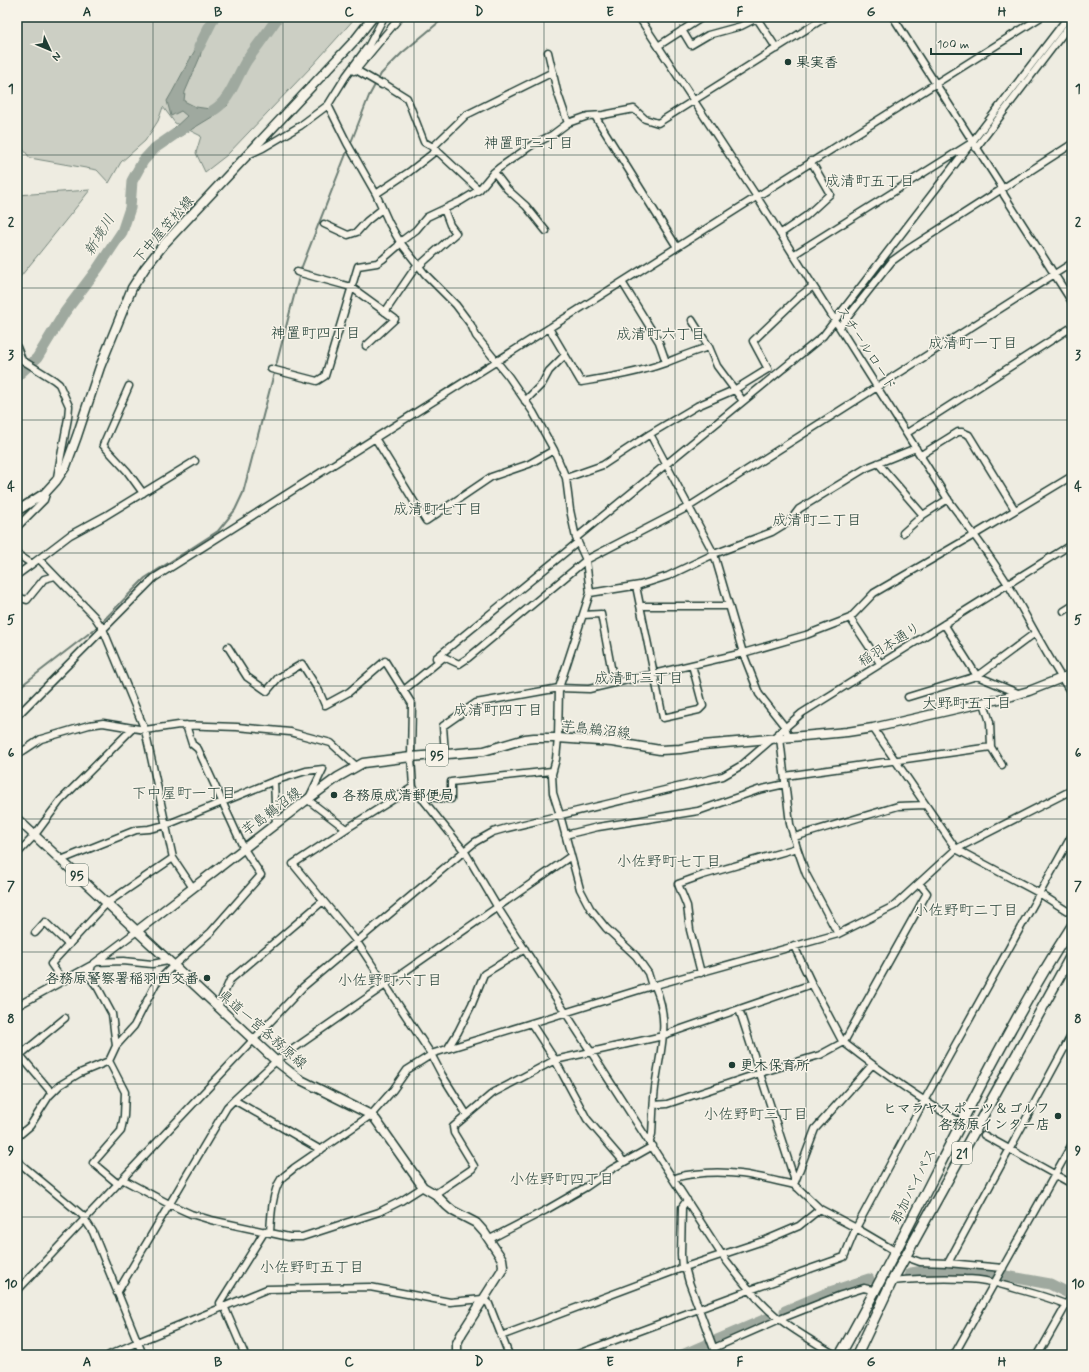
<svg xmlns="http://www.w3.org/2000/svg" width="1089" height="1372" font-family="Mynerve,'Klee One',sans-serif">
<rect width="100%" height="100%" fill="#eeece1"/>
<filter id="ink" filterUnits="userSpaceOnUse"><feTurbulence type="fractalNoise" baseFrequency=".025" numOctaves="2"/><feDisplacementMap in="SourceGraphic" scale="8" xChannelSelector="R" yChannelSelector="G"/><feConvolveMatrix kernelMatrix="1 2 1 2 8 2 1 2 1" color-interpolation-filters="sRGB"/></filter>
<g filter="url(#ink)">
<path fill="#cccfc4" stroke="#76867c" d="M 17,17 L 356,17 L 312,66 L 227,155 L 205,172 L 196,153 L 201,136 L 175,123 L 163,107 L 158,121 L 145,141 L 121,162 L 109,183 L 97,170 L 30,158 L 17,141 Z
M 90,190 L 17,281 L 17,195 Z"/>
<path fill="#9fa99f" stroke="#6c7e74" d="M 205,35 L 200,57 L 185,92 L 184,101 L 196,107 L 210,109 L 220,99 L 228,105 L 212,117 L 179,137 L 173,129 L 187,116 L 181,111 L 171,116 L 167,101 C 180,79 190,56 205,35 Z"/>
<g fill="none" stroke-linecap="round" stroke-linejoin="round">
<path stroke="#6c7e74" stroke-width="2" d="M 350,145 L 369,96 L 381,74 L 402,53 L 445,17
M 17,689 L 96,628 L 145,578 L 218,531 L 235,510 L 243,493 L 301,269 L 348,149"/>
<path stroke="#9fa99f" stroke-width="11" d="M 199,47 L 214,17
M 212,111 C 230,102 236,77 247,60 C 257,46 268,32 278,17
M 17,376 L 37,358 L 65,312 L 98,268 L 122,232 L 130,208 L 132,181 L 143,161 L 155,148 L 187,126
M 910,1273 L 925,1271 L 984,1272 L 1050,1284 L 1072,1295
M 785,1311 L 827,1293 L 869,1279
M 682,1355 L 766,1319"/>
<path stroke="#c5c9be" stroke-width="6" stroke-dasharray="6 3" stroke-linecap="butt" d="M 958,1121 L 984,1135"/>
<defs>
<path id="minor" d="M 639,17 L 757,197 L 949,501 C 970,529 991,557 1009,586 C 1030,622 1049,660 1072,694
M 756,17 L 777,49
M 893,17 L 1000,184 L 1004,195 L 1072,302
M 682,30 L 691,45 L 708,35 L 741,26 L 757,18
M 658,46 L 703,17
M 548,52 L 557,91 L 568,123
M 356,70 L 400,17
M 354,71 L 356,70 L 382,85
M 383,83 L 407,98 L 424,142 L 433,147
M 328,105 L 347,143 L 376,194 L 389,223 L 400,242 L 425,274 L 456,305 L 471,325 L 476,336 L 509,377 L 533,412 L 554,450 L 566,478 L 570,510 L 576,538 L 586,560 L 590,593 L 559,688 L 558,738 L 556,759 L 552,774 L 553,793 L 560,815 L 580,889 L 590,908 L 606,928 L 636,956 L 648,973 L 652,986
M 595,116 L 677,247
M 976,148 L 1072,22
M 250,154 L 263,148 L 300,126 L 328,105 L 346,76 L 369,45 L 384,17
M 494,172 L 507,189 L 526,206 L 546,231
M 479,190 L 433,147 L 466,115 L 553,72
M 376,194 L 409,172 L 437,150
M 324,224 L 348,235 L 357,232 L 367,221 L 382,209
M 780,234 L 806,216 L 830,194 L 811,161
M 793,255 L 968,145
M 419,266 L 456,233 L 450,225 L 444,209
M 297,272 L 351,287 L 395,319 L 366,346
M 622,282 L 659,342 L 666,362
M 385,312 L 417,265
M 692,320 L 709,347 L 717,366 L 743,401
M 840,327 L 892,261 L 910,248 L 1072,144
M 549,328 L 581,382 C 611,377 637,373 665,363 C 680,357 694,351 709,347
M 17,347 L 22,360 L 54,380 L 59,384 L 69,406 L 68,418 L 57,477
M 271,369 L 317,381 L 325,376 L 358,266 L 377,263 L 383,259 L 398,246 L 400,242 L 416,230 L 427,217 L 461,201 L 479,190 L 494,172 L 499,168 L 532,145 L 552,135 L 568,123 L 588,116 L 603,115 L 634,109 L 645,119 L 658,123 L 826,17
M 129,386 L 103,445 L 127,471 L 143,493
M 525,401 L 542,384 L 549,371 L 565,355
M 907,433 L 1072,327
M 650,434 L 714,554 L 743,653 L 759,694 L 785,727 L 787,733 L 790,736
M 375,438 L 426,521 L 491,477 L 529,464 L 554,450
M 921,455 L 958,432 L 962,432 L 969,435 L 1015,510
M 878,463 L 923,515
M 566,478 L 603,465 L 650,434 L 697,406 L 734,390 L 768,369 L 753,341 L 800,296 L 813,286
M 17,527 L 44,500 L 47,491
M 903,533 L 923,515 L 948,499
M 576,538 L 823,336 L 1068,17
M 17,554 L 32,564 L 70,535 L 105,516 L 195,461
M 39,559 L 94,616 L 103,629 L 145,730 L 173,858 L 193,888
M 17,575 L 32,564
M 636,586 L 663,718 L 699,710 L 703,706 L 692,665
M 590,593 L 640,585 L 668,576 L 714,554 L 772,532 L 790,521 L 799,509 L 866,468 L 916,448
M 17,597 L 27,600 L 44,579 L 55,576
M 640,606 L 729,606
M 1064,611 L 1072,606
M 583,615 L 601,614 L 614,683
M 850,618 L 880,663
M 944,624 L 977,676 L 1020,694
M 228,647 L 247,677 L 267,691 L 278,678 L 302,664 L 319,691 L 325,705 L 349,692 L 385,661 L 412,704 L 411,757 L 413,787 L 465,852 L 498,908 L 722,1255 C 739,1277 756,1300 778,1318 C 796,1332 816,1343 835,1355
M 436,658 L 578,542
M 404,690 L 444,657 L 459,664 L 468,658 L 586,560 L 690,506 L 1072,263
M 908,697 L 977,676 L 1035,633
M 984,703 L 990,722 L 991,747 L 1002,765
M 17,716 L 154,578 L 1041,17
M 873,728 L 956,849 L 1039,893 L 1072,914
M 780,738 L 790,824 L 797,848 L 806,874 L 838,934
M 445,754 L 443,726 L 476,703 L 559,688 L 589,689 L 743,653 L 806,635 L 850,618 L 874,593 L 974,535 L 1072,476
M 17,755 L 41,739 L 89,725 L 103,723 L 145,730 L 179,725 L 237,727 L 290,732 L 331,743 L 356,766
M 785,776 L 991,747
M 274,781 L 276,824
M 422,799 L 425,797 L 451,799 L 451,782 L 552,771
M 346,829 L 413,787
M 565,835 L 598,827 L 698,811 L 758,790 L 785,784
M 794,837 L 898,806 L 925,805
M 17,854 L 34,836 L 60,801 L 133,728
M 61,860 L 136,830 L 149,829 L 166,825 L 274,781 L 306,771 L 323,769 L 308,800 L 346,829 L 293,864 L 357,942 L 431,1054 L 442,1075 L 467,1115
M 35,933 L 45,922 L 69,945
M 794,946 L 812,984 L 841,1039 L 847,1045 C 883,1073 916,1097 955,1119
M 96,962 L 123,961 L 152,964 L 168,961
M 701,973 L 690,930 L 687,906 L 678,884 L 703,875 L 797,848
M 63,981 L 51,964 L 107,903 L 173,858
M 17,1006 L 92,965 L 137,931
M 218,1007 L 230,980 L 323,901
M 739,1009 L 794,1178 L 794,1185
M 531,1023 L 555,1060 L 587,1119 L 624,1162
M 664,1035 L 812,984
M 116,1046 L 134,1026 L 156,983 L 173,966 L 211,932 L 261,875 L 244,849 L 198,749 L 192,744 L 186,725
M 448,1048 L 458,1032 L 472,1004 L 484,974 L 525,949
M 109,1061 L 125,1092 L 124,1116 L 121,1131 L 93,1163 L 118,1184
M 52,1093 L 20,1055 L 65,1018
M 234,1100 L 321,1150
M 654,1105 L 667,1104 L 760,1073 L 820,1055 L 844,1042 L 927,893 L 919,883
M 984,1135 L 1072,1184
M 17,1137 L 30,1126 L 49,1096 L 60,1085 L 80,1073 L 109,1061 L 116,1046 L 112,1014 L 98,988 L 89,976 L 92,965
M 650,1141 L 652,1134 C 653,1119 653,1103 655,1088 C 660,1049 671,1024 655,986
M 17,1161 L 82,1215 L 93,1232 L 143,1355
M 122,1179 L 169,1204 L 191,1214 L 211,1220 L 289,1237 L 302,1237 L 379,1212 L 401,1201 L 423,1187
M 674,1179 C 681,1175 688,1175 695,1174 C 731,1169 760,1177 794,1185 L 799,1189 L 820,1209 L 856,1228 L 895,1251
M 795,1182 L 815,1129 L 872,1065
M 435,1194 L 472,1169 L 474,1166 L 454,1133 L 453,1127 L 493,1093 L 555,1060 L 663,1036
M 270,1232 C 271,1217 272,1192 281,1179 C 284,1175 290,1172 294,1168 L 371,1115 L 393,1090 L 407,1070 L 434,1053 L 652,986 L 838,934 L 894,906 L 956,849 L 1072,790
M 490,1239 L 546,1210 L 586,1187 L 612,1169 L 653,1146
M 906,1257 L 920,1262 L 948,1263 L 1003,1268
M 948,1263 L 1072,1034
M 685,1267 L 689,1282 L 716,1355
M 682,1269 L 681,1254 L 682,1207 L 687,1200
M 892,1281 C 916,1279 941,1278 965,1279 C 983,1279 1000,1284 1017,1289 C 1036,1294 1054,1299 1072,1307
M 17,1291 L 303,987 L 475,842 L 493,832 L 507,828 L 723,776 L 742,765 L 802,713 L 1072,544
M 117,1293 L 227,1107 L 234,1100 L 276,1061 L 571,856
M 224,1306 L 245,1355
M 221,1308 L 220,1303 L 265,1231
M 501,1336 L 685,1267 L 766,1240 L 799,1226 L 820,1209
M 714,1348 L 780,1319 L 841,1295 L 864,1288 L 876,1291
M 109,1355 L 138,1342 L 267,1289 L 370,1287 L 450,1302 L 483,1299 L 489,1304 L 509,1355
M 575,1355 L 750,1290 L 844,1257 L 856,1228 L 924,1101 L 1072,835
M 954,1355 L 1072,1144
M 1038,1355 L 1072,1295"/>
<path id="major" d="M 17,511 L 45,493 L 56,481 L 66,466 L 77,436 L 100,367 L 132,288 L 145,268 L 164,244 L 355,40 L 373,17
M 17,819 L 276,1061 L 299,1079 L 371,1115 L 376,1120 L 423,1187 L 435,1194 L 447,1206 L 453,1211 L 476,1223 L 484,1232 L 502,1259 L 503,1266 L 502,1270 L 462,1333 L 457,1343 L 457,1355
M 137,931 L 304,802 L 338,777 L 363,763 L 411,757 L 484,751 L 525,739 L 534,738 L 558,738 L 612,742 L 660,750 L 680,749 L 703,745 L 847,732 L 873,728 L 1012,696 L 1029,691 L 1072,674"/>
<path id="highway" d="M 840,1355 C 920,1213 984,1063 1072,926
M 857,1355 L 892,1281 L 1072,954"/>
</defs>
<use href="#minor" stroke="#1f3d34" stroke-width="9"/>
<use href="#major" stroke="#1f3d34" stroke-width="11"/>
<use href="#highway" stroke="#1f3d34" stroke-width="12"/>
<use href="#minor" stroke="#f7f3e8" stroke-width="6"/>
<use href="#major" stroke="#f7f3e8" stroke-width="8"/>
<use href="#highway" stroke="#f7f3e8" stroke-width="9"/>
</g>
</g>
<path fill="none" stroke="#1f3d34" stroke-width="1" stroke-opacity="0.55" d="M 153,17 L 153,1355M 283,17 L 283,1355M 414,17 L 414,1355M 544,17 L 544,1355M 675,17 L 675,1355M 806,17 L 806,1355M 936,17 L 936,1355M 17,155 L 1072,155M 17,288 L 1072,288M 17,420 L 1072,420M 17,553 L 1072,553M 17,686 L 1072,686M 17,819 L 1072,819M 17,952 L 1072,952M 17,1084 L 1072,1084M 17,1217 L 1072,1217"/>
<g fill="#1f3d34" stroke="#f7f3e8" stroke-width="1.5">
<circle cx="788" cy="62" r="4"/>
<circle cx="334" cy="795" r="4"/>
<circle cx="207" cy="978" r="4"/>
<circle cx="732" cy="1065" r="4"/>
<circle cx="1058" cy="1116" r="4"/>
</g>
<g text-anchor="middle" stroke-width="3" stroke-linejoin="round" paint-order="stroke">
<g fill="#f7f3e8" stroke="#60746a" stroke-width="1">
<rect x="426" y="744" width="22" height="22" rx="3"/>
<rect x="66" y="864" width="22" height="22" rx="3"/>
<rect x="952" y="1142" width="20" height="22" rx="3"/>
</g>
<g font-size="13" font-weight="bold" fill="#1f3d34">
<text x="437" y="760">95</text>
<text x="77" y="880">95</text>
<text x="962" y="1158">21</text>
</g>
<g font-size="14" font-weight="bold" fill="#1f3d34" stroke="#f7f3e8" text-anchor="start">
<text x="796" y="67">果実香</text>
<text x="342" y="800">各務原成清郵便局</text>
<text x="199" y="983" text-anchor="end">各務原警察署稲羽西交番</text>
<text x="740" y="1070">更木保育所</text>
<text x="1050" y="1113" text-anchor="end">ヒマラヤスポーツ＆ゴルフ<tspan x="1050" dy="16">各務原インター店</tspan></text>
</g>
<g font-size="14" fill="#1f3d34" stroke="#f7f3e8">
<text transform="translate(163 229) rotate(-49)" y="5">下中屋笠松線</text>
<text transform="translate(867 348) rotate(57)" y="5">スチールロード</text>
<text transform="translate(889 644) rotate(-32)" y="5">稲羽本通り</text>
<text transform="translate(596 729) rotate(6)" y="5">芋島鵜沼線</text>
<text transform="translate(271 811) rotate(-37)" y="5">芋島鵜沼線</text>
<text transform="translate(263 1029) rotate(41)" y="5">県道一宮各務原線</text>
<text transform="translate(913 1186) rotate(-63)" y="5">那加バイパス</text>
</g>
<g font-size="15" fill="#1f3d34" stroke="#f7f3e8">
<text x="529" y="148">神置町三丁目</text>
<text x="870" y="186">成清町五丁目</text>
<text x="316" y="338">神置町四丁目</text>
<text x="661" y="339">成清町六丁目</text>
<text x="973" y="348">成清町一丁目</text>
<text x="438" y="514">成清町七丁目</text>
<text x="817" y="525">成清町二丁目</text>
<text x="639" y="683">成清町三丁目</text>
<text x="967" y="708">大野町五丁目</text>
<text x="498" y="715">成清町四丁目</text>
<text x="184" y="798">下中屋町一丁目</text>
<text x="669" y="866">小佐野町七丁目</text>
<text x="966" y="915">小佐野町二丁目</text>
<text x="390" y="985">小佐野町六丁目</text>
<text x="756" y="1119">小佐野町三丁目</text>
<text x="562" y="1184">小佐野町四丁目</text>
<text x="312" y="1272">小佐野町五丁目</text>
</g>
<g font-size="15" font-style="italic" fill="#3f584f" stroke="#f7f3e8">
<text transform="translate(99 235) rotate(-59)" y="5">新境川</text>
</g>
</g>
<rect width="1089" height="1372" fill="none" stroke="#f7f3e8" stroke-width="44"/>
<g transform="translate(50 50) rotate(134)" stroke="#f7f3e8" stroke-width="3" paint-order="stroke">
<path d="M0-3L7 15L0 10L-7 15Z" fill="#1f3d34"/>
<text y="-6" font-size="11" font-weight="bold" text-anchor="middle" fill="#1f3d34">N</text>
</g>
<path d="M931 48v6h90v-6" fill="none" stroke="#1f3d34" stroke-width="2"/>
<text x="937" y="48" font-size="12" fill="#1f3d34" stroke="#f7f3e8" stroke-width="3" paint-order="stroke">100 m</text>
<rect x="22" y="22" width="1045" height="1328" fill="none" stroke="#1f3d34" stroke-width="1.5"/>
<g font-size="13" text-anchor="middle" font-weight="bold" fill="#1f3d34">
<text x="87" y="16">A</text>
<text x="218" y="16">B</text>
<text x="349" y="16">C</text>
<text x="479" y="16">D</text>
<text x="610" y="16">E</text>
<text x="740" y="16">F</text>
<text x="871" y="16">G</text>
<text x="1002" y="16">H</text>
<text x="11" y="93">1</text>
<text x="1078" y="93">1</text>
<text x="11" y="226">2</text>
<text x="1078" y="226">2</text>
<text x="11" y="359">3</text>
<text x="1078" y="359">3</text>
<text x="11" y="491">4</text>
<text x="1078" y="491">4</text>
<text x="11" y="624">5</text>
<text x="1078" y="624">5</text>
<text x="11" y="757">6</text>
<text x="1078" y="757">6</text>
<text x="11" y="890">7</text>
<text x="1078" y="890">7</text>
<text x="11" y="1023">8</text>
<text x="1078" y="1023">8</text>
<text x="11" y="1155">9</text>
<text x="1078" y="1155">9</text>
<text x="11" y="1288">10</text>
<text x="1078" y="1288">10</text>
<text x="87" y="1366">A</text>
<text x="218" y="1366">B</text>
<text x="349" y="1366">C</text>
<text x="479" y="1366">D</text>
<text x="610" y="1366">E</text>
<text x="740" y="1366">F</text>
<text x="871" y="1366">G</text>
<text x="1002" y="1366">H</text>
</g>
</svg>
